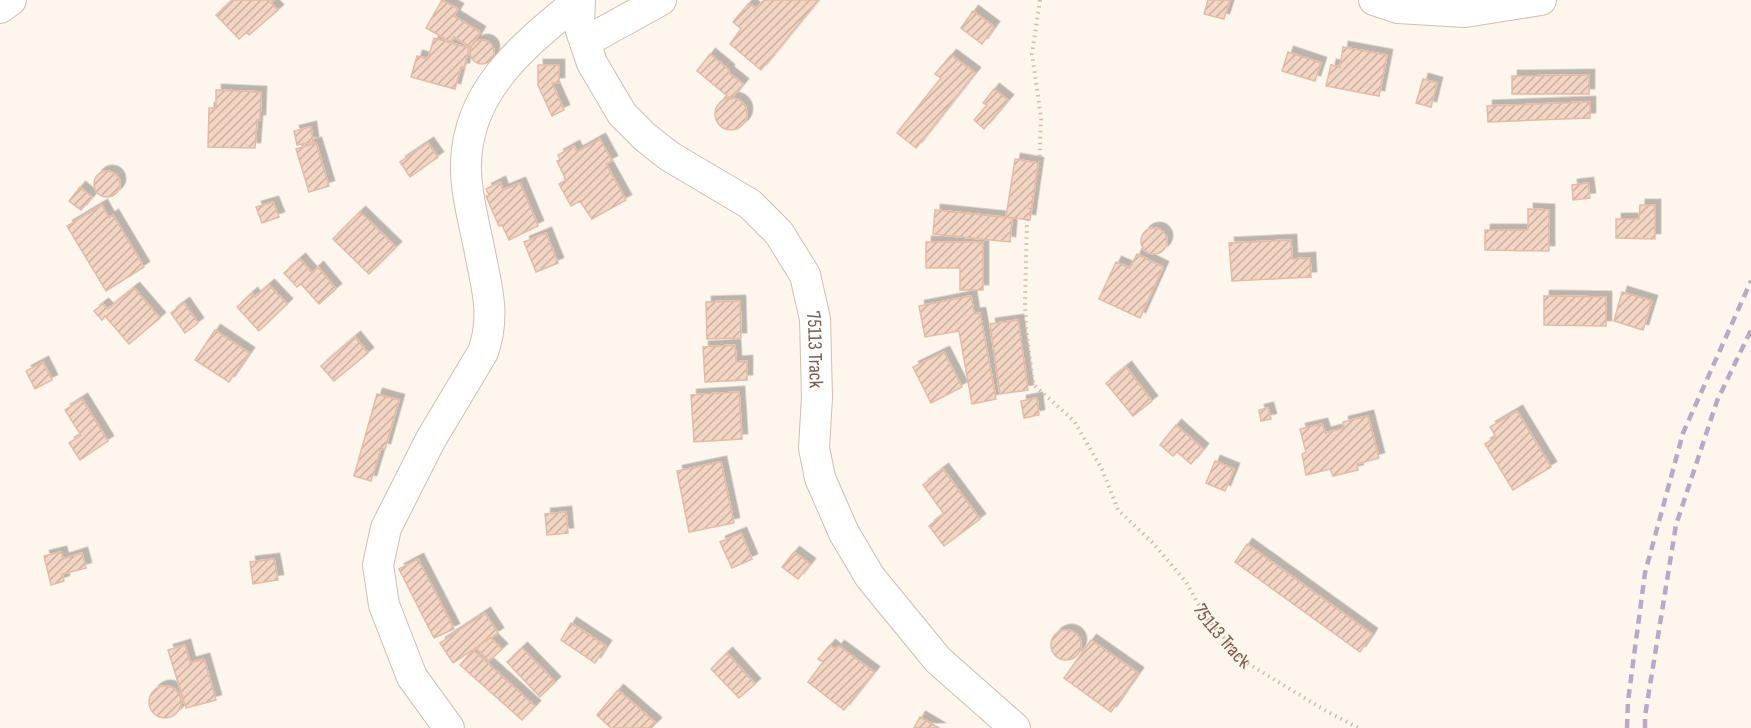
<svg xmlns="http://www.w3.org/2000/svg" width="1751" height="728" font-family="'Sofia Sans Condensed',sans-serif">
<defs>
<pattern id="building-hatch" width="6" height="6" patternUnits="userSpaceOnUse" patternTransform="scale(1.5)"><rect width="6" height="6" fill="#f3d5c3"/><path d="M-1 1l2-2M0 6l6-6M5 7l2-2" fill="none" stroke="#cab0a1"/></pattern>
<filter id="shadow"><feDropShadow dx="5.5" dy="-5.5" stdDeviation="0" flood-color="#0004"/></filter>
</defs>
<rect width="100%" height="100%" fill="#fdf6ec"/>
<path fill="url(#building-hatch)" stroke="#e6bba3" stroke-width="1.5" filter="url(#shadow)" d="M 233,0 L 274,0 L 271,3 L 278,10 L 249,35 L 247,32 L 239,39 L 216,15 Z
M 442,0 L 458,9 L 454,16 L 480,32 L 471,47 L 454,37 L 451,42 L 426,28 Z
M 764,0 L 818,0 L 761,70 L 730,44 L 741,29 L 733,22 L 749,3 L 756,9 Z
M 1208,0 L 1230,0 L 1224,19 L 1204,14 Z
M 973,11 L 994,27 L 982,44 L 961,28 Z
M 434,38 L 469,48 L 464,68 L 461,67 L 455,89 L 411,77 L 417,56 L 428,59 Z
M470 52a12 12 0 1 1 24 0a12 12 0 1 1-24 0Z
M 1343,47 L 1387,55 L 1379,96 L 1326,86 L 1331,65 L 1340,67 Z
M 1288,52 L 1321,63 L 1315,81 L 1282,71 Z
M 710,54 L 729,70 L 728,72 L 743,84 L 731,99 L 697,71 Z
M 951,55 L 975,73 L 916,148 L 897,133 L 941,78 L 935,74 Z
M 538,65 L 559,65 L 559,83 L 552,83 L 564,110 L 552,116 L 538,85 Z
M 1589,75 L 1589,94 L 1512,94 L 1512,76 Z
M 1423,79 L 1437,83 L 1431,107 L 1416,103 Z
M 994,89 L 1008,100 L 984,129 L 974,120 L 987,105 L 983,103 Z
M 216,90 L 261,92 L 260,120 L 257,120 L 255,148 L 208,147 L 209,108 L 216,108 Z
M715 114a16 16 0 1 1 32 0a16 16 0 1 1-32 0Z
M 1590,102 L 1590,118 L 1488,122 L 1487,106 Z
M 311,127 L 313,142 L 297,145 L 294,131 Z
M 600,139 L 612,161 L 606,164 L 626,200 L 592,219 L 580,201 L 571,206 L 559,184 L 566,180 L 557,161 L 560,159 L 558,155 L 574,146 L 577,152 Z
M 316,143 L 329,186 L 309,192 L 296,149 Z
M 428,143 L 438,157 L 410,177 L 400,162 Z
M 1015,159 L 1038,163 L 1030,220 L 1006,217 Z
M94 184a13 13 0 1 1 26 0a13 13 0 1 1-26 0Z
M 500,182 L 503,190 L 520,183 L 538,226 L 509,240 L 502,225 L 499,226 L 486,196 L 489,195 L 486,189 Z
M 1588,183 L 1590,198 L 1573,200 L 1572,185 Z
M 80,187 L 92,197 L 81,210 L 69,201 Z
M 273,202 L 279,217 L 262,223 L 256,207 Z
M 102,205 L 109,218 L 113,215 L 144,267 L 106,291 L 67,226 Z
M 1640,205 L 1655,205 L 1655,239 L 1616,238 L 1616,219 L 1639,219 Z
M 1528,209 L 1549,210 L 1549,251 L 1485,250 L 1485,230 L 1528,230 Z
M 935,210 L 1012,218 L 1010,242 L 933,234 Z
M 360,212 L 396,247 L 369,274 L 333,239 Z
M1141 241a13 13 0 1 1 26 0a13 13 0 1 1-26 0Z
M 546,233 L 558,263 L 536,272 L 524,242 Z
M 1291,240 L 1292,259 L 1310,258 L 1311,277 L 1232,281 L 1229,243 Z
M 926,242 L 983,242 L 983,290 L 960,290 L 960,268 L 926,268 Z
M 1137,254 L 1163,267 L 1140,318 L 1099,299 L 1116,262 L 1130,268 Z
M 300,259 L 312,273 L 318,267 L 336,289 L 319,304 L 301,284 L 297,287 L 284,273 Z
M 269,285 L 287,304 L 259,331 L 237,307 L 252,293 L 255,297 Z
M 134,288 L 160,318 L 129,344 L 105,316 L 102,320 L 94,311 L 103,304 L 108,309 Z
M 1622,292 L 1652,301 L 1643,330 L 1614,321 Z
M 971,296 L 974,314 L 980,313 L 996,399 L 972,404 L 959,331 L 925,337 L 919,306 Z
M 1544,296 L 1606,297 L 1606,326 L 1544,325 Z
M 740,301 L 741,338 L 707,339 L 706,302 Z
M 184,303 L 198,323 L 185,333 L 171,313 Z
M 1018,320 L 1028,390 L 1000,394 L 990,324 Z
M 215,330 L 249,353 L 229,382 L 195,360 Z
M 355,337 L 368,353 L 334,381 L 321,366 Z
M 735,345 L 736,362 L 747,361 L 747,380 L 705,382 L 703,347 Z
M 944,352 L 962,387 L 931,403 L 913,367 Z
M 43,362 L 52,380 L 35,389 L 26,371 Z
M 1126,367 L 1152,401 L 1133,416 L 1106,383 Z
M 739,392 L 742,439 L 694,442 L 691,395 Z
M 377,394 L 399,400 L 385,449 L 381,448 L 371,481 L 354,476 Z
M 1037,398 L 1039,415 L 1024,418 L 1021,401 Z
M 82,399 L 108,441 L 80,460 L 69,443 L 81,435 L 65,410 Z
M 1268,408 L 1271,419 L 1261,421 L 1259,410 Z
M 1517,411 L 1551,467 L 1513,490 L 1485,444 L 1496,437 L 1490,427 Z
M 1368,416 L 1379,458 L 1357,464 L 1358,470 L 1333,476 L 1330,469 L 1306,475 L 1302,454 L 1306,452 L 1300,429 L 1322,424 L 1325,433 L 1344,428 L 1343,422 Z
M 1176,425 L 1203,449 L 1191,464 L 1177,452 L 1173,456 L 1160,445 Z
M 1215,461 L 1234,469 L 1225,491 L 1206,483 Z
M 721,462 L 734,523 L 689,532 L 677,471 Z
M 943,469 L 980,519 L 944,546 L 929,526 L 944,514 L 923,485 Z
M 566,512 L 568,533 L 547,535 L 545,514 Z
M 741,533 L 752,559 L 732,568 L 720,542 Z
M 1247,544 L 1372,634 L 1360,652 L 1235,562 Z
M 61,552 L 63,559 L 82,553 L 86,568 L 62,574 L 64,581 L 51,585 L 44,556 Z
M 794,552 L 810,564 L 798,579 L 782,567 Z
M 274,559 L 278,580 L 253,584 L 250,562 Z
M 418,559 L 454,629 L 434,638 L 399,569 Z
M 485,613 L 498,633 L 453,663 L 440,643 Z
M 571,623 L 606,646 L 595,663 L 561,640 Z
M1051 645a15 15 0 1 1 30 0a15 15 0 1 1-30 0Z
M 489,636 L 502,649 L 489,661 L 477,649 Z
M 1091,640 L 1138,673 L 1111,712 L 1064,678 Z
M 185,645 L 190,663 L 204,659 L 216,700 L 186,708 L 168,650 Z
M 830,645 L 836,650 L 839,646 L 874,672 L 844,710 L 808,682 L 823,662 L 818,659 Z
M 522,648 L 555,682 L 540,697 L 507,662 Z
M 473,650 L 535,706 L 522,720 L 460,665 Z
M 727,653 L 755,684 L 739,698 L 711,669 Z
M149 702a16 16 0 1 1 32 0a16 16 0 1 1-32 0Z
M 618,690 L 656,723 L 651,728 L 611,728 L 597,715 Z
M 920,717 L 939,728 L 914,728 Z"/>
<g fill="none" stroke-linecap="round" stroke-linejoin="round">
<defs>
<g id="minor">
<path id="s2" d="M 580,0 L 579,25 L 592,63 L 622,114 L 645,137 L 669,156 L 750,204 L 779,233 L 805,275 L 815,319 L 817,397 L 814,448 L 820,478 L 844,533 L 870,577 L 938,660 L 1015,728"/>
<path d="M 1374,0 L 1398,8 L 1465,12 L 1541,0"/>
<path d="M 0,8 L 11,0"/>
<path d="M 585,42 L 661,0"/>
<path d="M 449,728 L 412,677 L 384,605 L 378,565 L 386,528 L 431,439 L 483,352 C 495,318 488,292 481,258 C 476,229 465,193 466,163 C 468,88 526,44 579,0"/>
</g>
</defs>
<use href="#minor" stroke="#d1beb0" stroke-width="32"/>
<path stroke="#d9b8a5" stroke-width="4" stroke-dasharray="1.5 4.5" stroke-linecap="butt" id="s1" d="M 1040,0 L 1032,54 L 1041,118 L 1039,172 L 1027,221 L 1025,303 L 1026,328 L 1033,384 L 1074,421 L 1102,469 L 1118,510 L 1153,543 L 1186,582 L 1205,616 L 1244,661 L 1326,711 L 1359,728"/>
<use href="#minor" stroke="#fff" stroke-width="30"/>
<path stroke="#b9a8c9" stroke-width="4.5" stroke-dasharray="9 6" stroke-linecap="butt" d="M 1627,728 L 1628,701 L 1645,573 L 1683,433 L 1751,281
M 1645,728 L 1645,716 L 1676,525 L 1717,401 L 1751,330"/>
</g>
<g text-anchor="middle" stroke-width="6" stroke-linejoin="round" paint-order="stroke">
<g font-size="20" fill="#7a5c4d" stroke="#fffaf3">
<text dy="7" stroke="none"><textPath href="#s2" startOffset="448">75113 Track</textPath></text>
<text dy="7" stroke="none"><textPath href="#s1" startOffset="706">75113 Track</textPath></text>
</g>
</g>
</svg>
